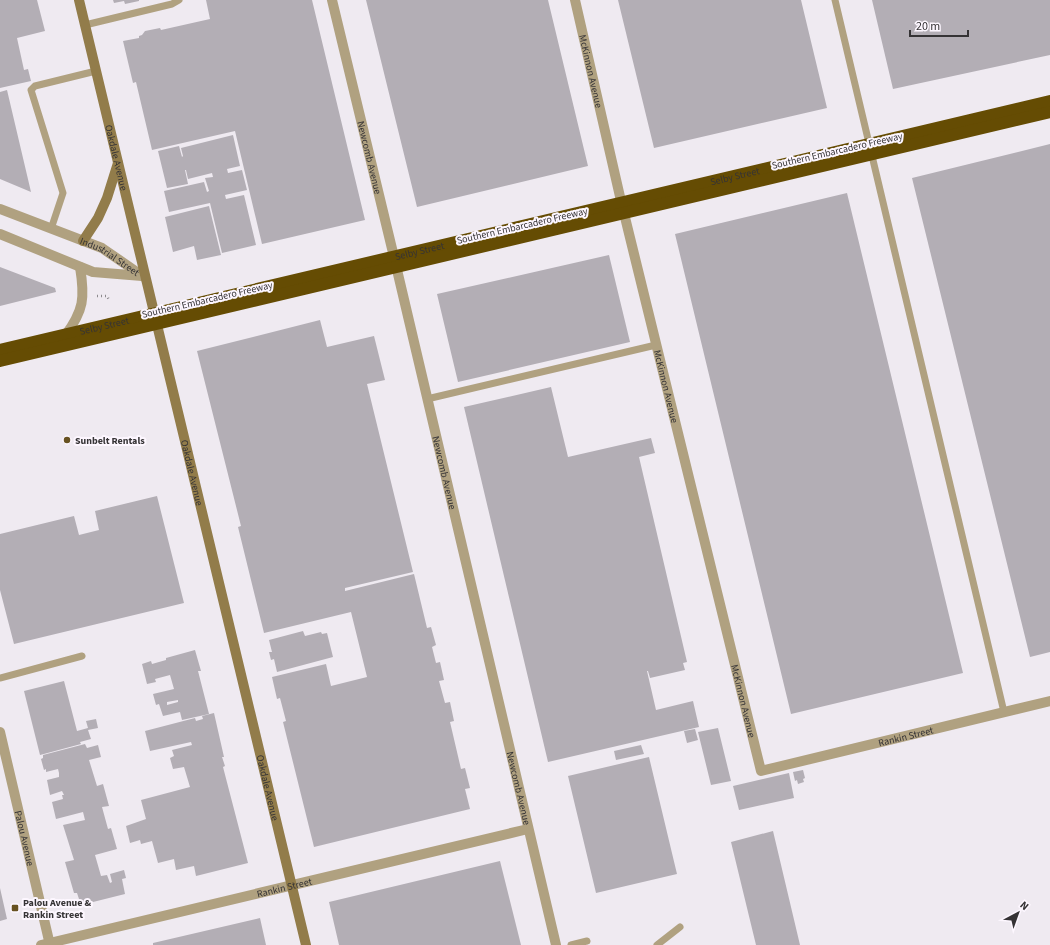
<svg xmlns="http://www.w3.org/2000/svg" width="1050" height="945" font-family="'Source Sans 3',sans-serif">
<rect width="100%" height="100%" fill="#efeaf1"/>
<path fill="#b3aeb5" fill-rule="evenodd" d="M 0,0 L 37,0 L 45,31 L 17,38 L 24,70 L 28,69 L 31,81 L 0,88 Z
M 113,0 L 139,0 L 139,1 L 125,4 L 124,1 L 114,3 Z
M 206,0 L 312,0 L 365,220 L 262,244 L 235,131 L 152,150 L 136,82 L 133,83 L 123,41 L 139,38 L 139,36 L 142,35 L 145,31 L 160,28 L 161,30 L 210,19 Z
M 366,0 L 548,0 L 588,166 L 417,207 Z
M 618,0 L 801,0 L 827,108 L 654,148 Z
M 872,0 L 1050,0 L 1050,55 L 893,89 Z
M 7,90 L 31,192 L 0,179 L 0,92 Z
M 233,135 L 240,166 L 227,169 L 228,173 L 242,170 L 247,190 L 225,195 L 226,199 L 244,195 L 256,245 L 222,253 L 210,203 L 169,212 L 164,191 L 204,182 L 207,192 L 209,191 L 205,178 L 213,177 L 212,173 L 188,179 L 186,170 L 185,170 L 188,184 L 167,188 L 158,151 L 179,146 L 182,157 L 183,156 L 181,148 Z
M 1050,144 L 1050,652 L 1030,657 L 912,178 Z
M 847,193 L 963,673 L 791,714 L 675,234 Z
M 209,206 L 221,255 L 197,260 L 194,246 L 173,252 L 165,217 Z
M 609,255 L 630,342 L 458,382 L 437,294 Z
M 0,267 L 55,288 L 56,292 L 0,306 Z
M 320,320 L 327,347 L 374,336 L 385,380 L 367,384 L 413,572 L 345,588 L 345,591 L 414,574 L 427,628 L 431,627 L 436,645 L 432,647 L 436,663 L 440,662 L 444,680 L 439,681 L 445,703 L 450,702 L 454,721 L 450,722 L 461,769 L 465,768 L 470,788 L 465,789 L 470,809 L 314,847 L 283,722 L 286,721 L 280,698 L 277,699 L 272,677 L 326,664 L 331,686 L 367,677 L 351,612 L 264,633 L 238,527 L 241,526 L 197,351 Z
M 551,387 L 568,457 L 651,438 L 655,453 L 639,457 L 687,662 L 683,663 L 685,670 L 650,678 L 648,671 L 647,671 L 656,710 L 693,701 L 699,727 L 548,762 L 464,407 Z
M 157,496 L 184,603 L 14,644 L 0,590 L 0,534 L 74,516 L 79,535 L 99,530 L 95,511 Z
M 303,631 L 305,636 L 321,632 L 322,634 L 327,633 L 333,657 L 277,672 L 274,659 L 271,660 L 269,652 L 272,652 L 269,640 Z
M 195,650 L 201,671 L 198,671 L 209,714 L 182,720 L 180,712 L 163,716 L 159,704 L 156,705 L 153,694 L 174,689 L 170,675 L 155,679 L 156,682 L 147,684 L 142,664 L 151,661 L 152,664 L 166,660 L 166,658 ZM 178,700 L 178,702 L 167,705 L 167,702 Z
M 64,681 L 77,731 L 88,728 L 86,721 L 96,719 L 98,728 L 88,730 L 91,739 L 80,742 L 81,744 L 40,755 L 24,691 Z
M 214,713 L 224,757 L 222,757 L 225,766 L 223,767 L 248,863 L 196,876 L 194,866 L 176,870 L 174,859 L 158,863 L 152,841 L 141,844 L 140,840 L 130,843 L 126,826 L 146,819 L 141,800 L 190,787 L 184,767 L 173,769 L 170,758 L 174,756 L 172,750 L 192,745 L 191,742 L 150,751 L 145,731 L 195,718 L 196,721 L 203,719 L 202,716 Z
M 718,728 L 731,781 L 711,785 L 698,732 Z
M 695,729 L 698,740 L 687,743 L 684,731 Z
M 85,744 L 87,748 L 98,745 L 101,757 L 89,760 L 97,786 L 103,784 L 109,806 L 102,807 L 108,829 L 111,828 L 117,849 L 95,855 L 101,876 L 107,875 L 110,883 L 112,882 L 110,874 L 124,870 L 126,878 L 122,879 L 125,894 L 81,905 L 77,893 L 74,893 L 65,862 L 74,860 L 63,825 L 85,820 L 83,812 L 56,819 L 52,802 L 63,799 L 62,795 L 64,795 L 62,791 L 50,795 L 47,780 L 59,777 L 59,773 L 58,769 L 46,772 L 46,769 L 44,770 L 41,759 L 43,758 L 43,755 Z
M 641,745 L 644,754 L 616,760 L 614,751 Z
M 649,757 L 677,874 L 596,893 L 568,776 Z
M 803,770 L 805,778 L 803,779 L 804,782 L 798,784 L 797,780 L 795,781 L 793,772 Z
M 789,773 L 794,798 L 739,810 L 733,786 Z
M 773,831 L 800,945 L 756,945 L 731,842 Z
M 500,861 L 521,945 L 339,945 L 329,902 Z
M 0,888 L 7,919 L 0,921 Z
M 260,918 L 266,945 L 153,945 L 153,943 Z"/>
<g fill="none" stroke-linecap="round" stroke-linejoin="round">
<path stroke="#8d8a8e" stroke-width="2.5" stroke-dasharray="1 3" stroke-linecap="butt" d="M 97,296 L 107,296 L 109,300"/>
<path stroke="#b0a180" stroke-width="7" d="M 835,0 L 1004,712
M 85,25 L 172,4 L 179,0
M 51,229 L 63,193 L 31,90 L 35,86 L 96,71
M 427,399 L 656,345
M 0,678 L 82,656
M 571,945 L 587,941
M 657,945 L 680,927"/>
<g stroke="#b0a180" stroke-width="10">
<path id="s1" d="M 332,0 L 394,257 L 556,945"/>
<path id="s2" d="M 575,0 L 621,201 L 761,771 L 1050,701"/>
<path id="s3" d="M 0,732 L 50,945"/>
<path id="s4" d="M 41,945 L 528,829"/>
</g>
<g stroke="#b0a180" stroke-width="10">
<path id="s5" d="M 0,209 L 102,248 L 144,277"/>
<path d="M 0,234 L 93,272 L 142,276"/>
<path d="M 65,336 C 84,310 85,298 80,267"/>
</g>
<g stroke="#927c4a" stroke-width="10">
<path id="s6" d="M 79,0 L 306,945"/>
<path d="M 83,241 L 98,218 L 107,198 L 118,163"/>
</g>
<g stroke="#654c03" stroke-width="12">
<path id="s7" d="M 0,350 L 1050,101"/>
<path d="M 0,361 L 1050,112"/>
</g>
</g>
<g fill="#675221" stroke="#fdf7ff" stroke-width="1.5">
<circle cx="67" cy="440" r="4"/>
<rect x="11" y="904" width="8" height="8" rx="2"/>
</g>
<g text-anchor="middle" stroke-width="4" stroke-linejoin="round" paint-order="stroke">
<g font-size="10" fill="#353335" stroke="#fdf7ff">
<text dy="4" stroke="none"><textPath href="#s2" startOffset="73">McKinnon Avenue</textPath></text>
<text transform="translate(837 150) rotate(-13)" y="4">Southern Embarcadero Freeway</text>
<text dy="4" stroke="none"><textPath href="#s6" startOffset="162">Oakdale Avenue</textPath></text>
<text dy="4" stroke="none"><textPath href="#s1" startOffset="162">Newcomb Avenue</textPath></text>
<text dy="4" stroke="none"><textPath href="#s7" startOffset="755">Selby Street</textPath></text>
<text transform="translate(522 225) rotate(-13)" y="4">Southern Embarcadero Freeway</text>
<text dy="4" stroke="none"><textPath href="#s7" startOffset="431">Selby Street</textPath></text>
<text dy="4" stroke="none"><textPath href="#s5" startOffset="120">Industrial Street</textPath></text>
<text transform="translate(207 299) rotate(-13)" y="4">Southern Embarcadero Freeway</text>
<text dy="4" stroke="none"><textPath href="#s7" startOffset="107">Selby Street</textPath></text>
<text dy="4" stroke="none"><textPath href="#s2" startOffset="397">McKinnon Avenue</textPath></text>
<text dy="4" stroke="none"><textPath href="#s6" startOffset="486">Oakdale Avenue</textPath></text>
<text dy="4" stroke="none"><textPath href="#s1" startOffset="486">Newcomb Avenue</textPath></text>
<text dy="4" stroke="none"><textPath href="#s2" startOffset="721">McKinnon Avenue</textPath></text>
<text dy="4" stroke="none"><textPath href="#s2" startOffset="942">Rankin Street</textPath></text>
<text dy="4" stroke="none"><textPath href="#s6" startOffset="810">Oakdale Avenue</textPath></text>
<text dy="4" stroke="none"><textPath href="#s1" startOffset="810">Newcomb Avenue</textPath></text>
<text dy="4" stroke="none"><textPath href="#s3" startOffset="109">Palou Avenue</textPath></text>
<text dy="4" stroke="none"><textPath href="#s4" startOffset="250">Rankin Street</textPath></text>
</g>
<g font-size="10" font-weight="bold" fill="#353335" stroke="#fdf7ff" text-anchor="start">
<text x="75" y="444">Sunbelt Rentals</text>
<text x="23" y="906">Palou Avenue &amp;<tspan x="23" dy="12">Rankin Street</tspan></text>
</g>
</g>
<g transform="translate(1018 913) rotate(41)" stroke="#fdf7ff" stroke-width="3" paint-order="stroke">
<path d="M0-3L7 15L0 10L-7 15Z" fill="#353335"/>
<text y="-6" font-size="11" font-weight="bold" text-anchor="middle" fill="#353335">N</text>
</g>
<path d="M910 30v6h58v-6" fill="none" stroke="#353335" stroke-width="2"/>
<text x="916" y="30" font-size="12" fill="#353335" stroke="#fdf7ff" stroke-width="3" paint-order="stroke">20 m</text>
</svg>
